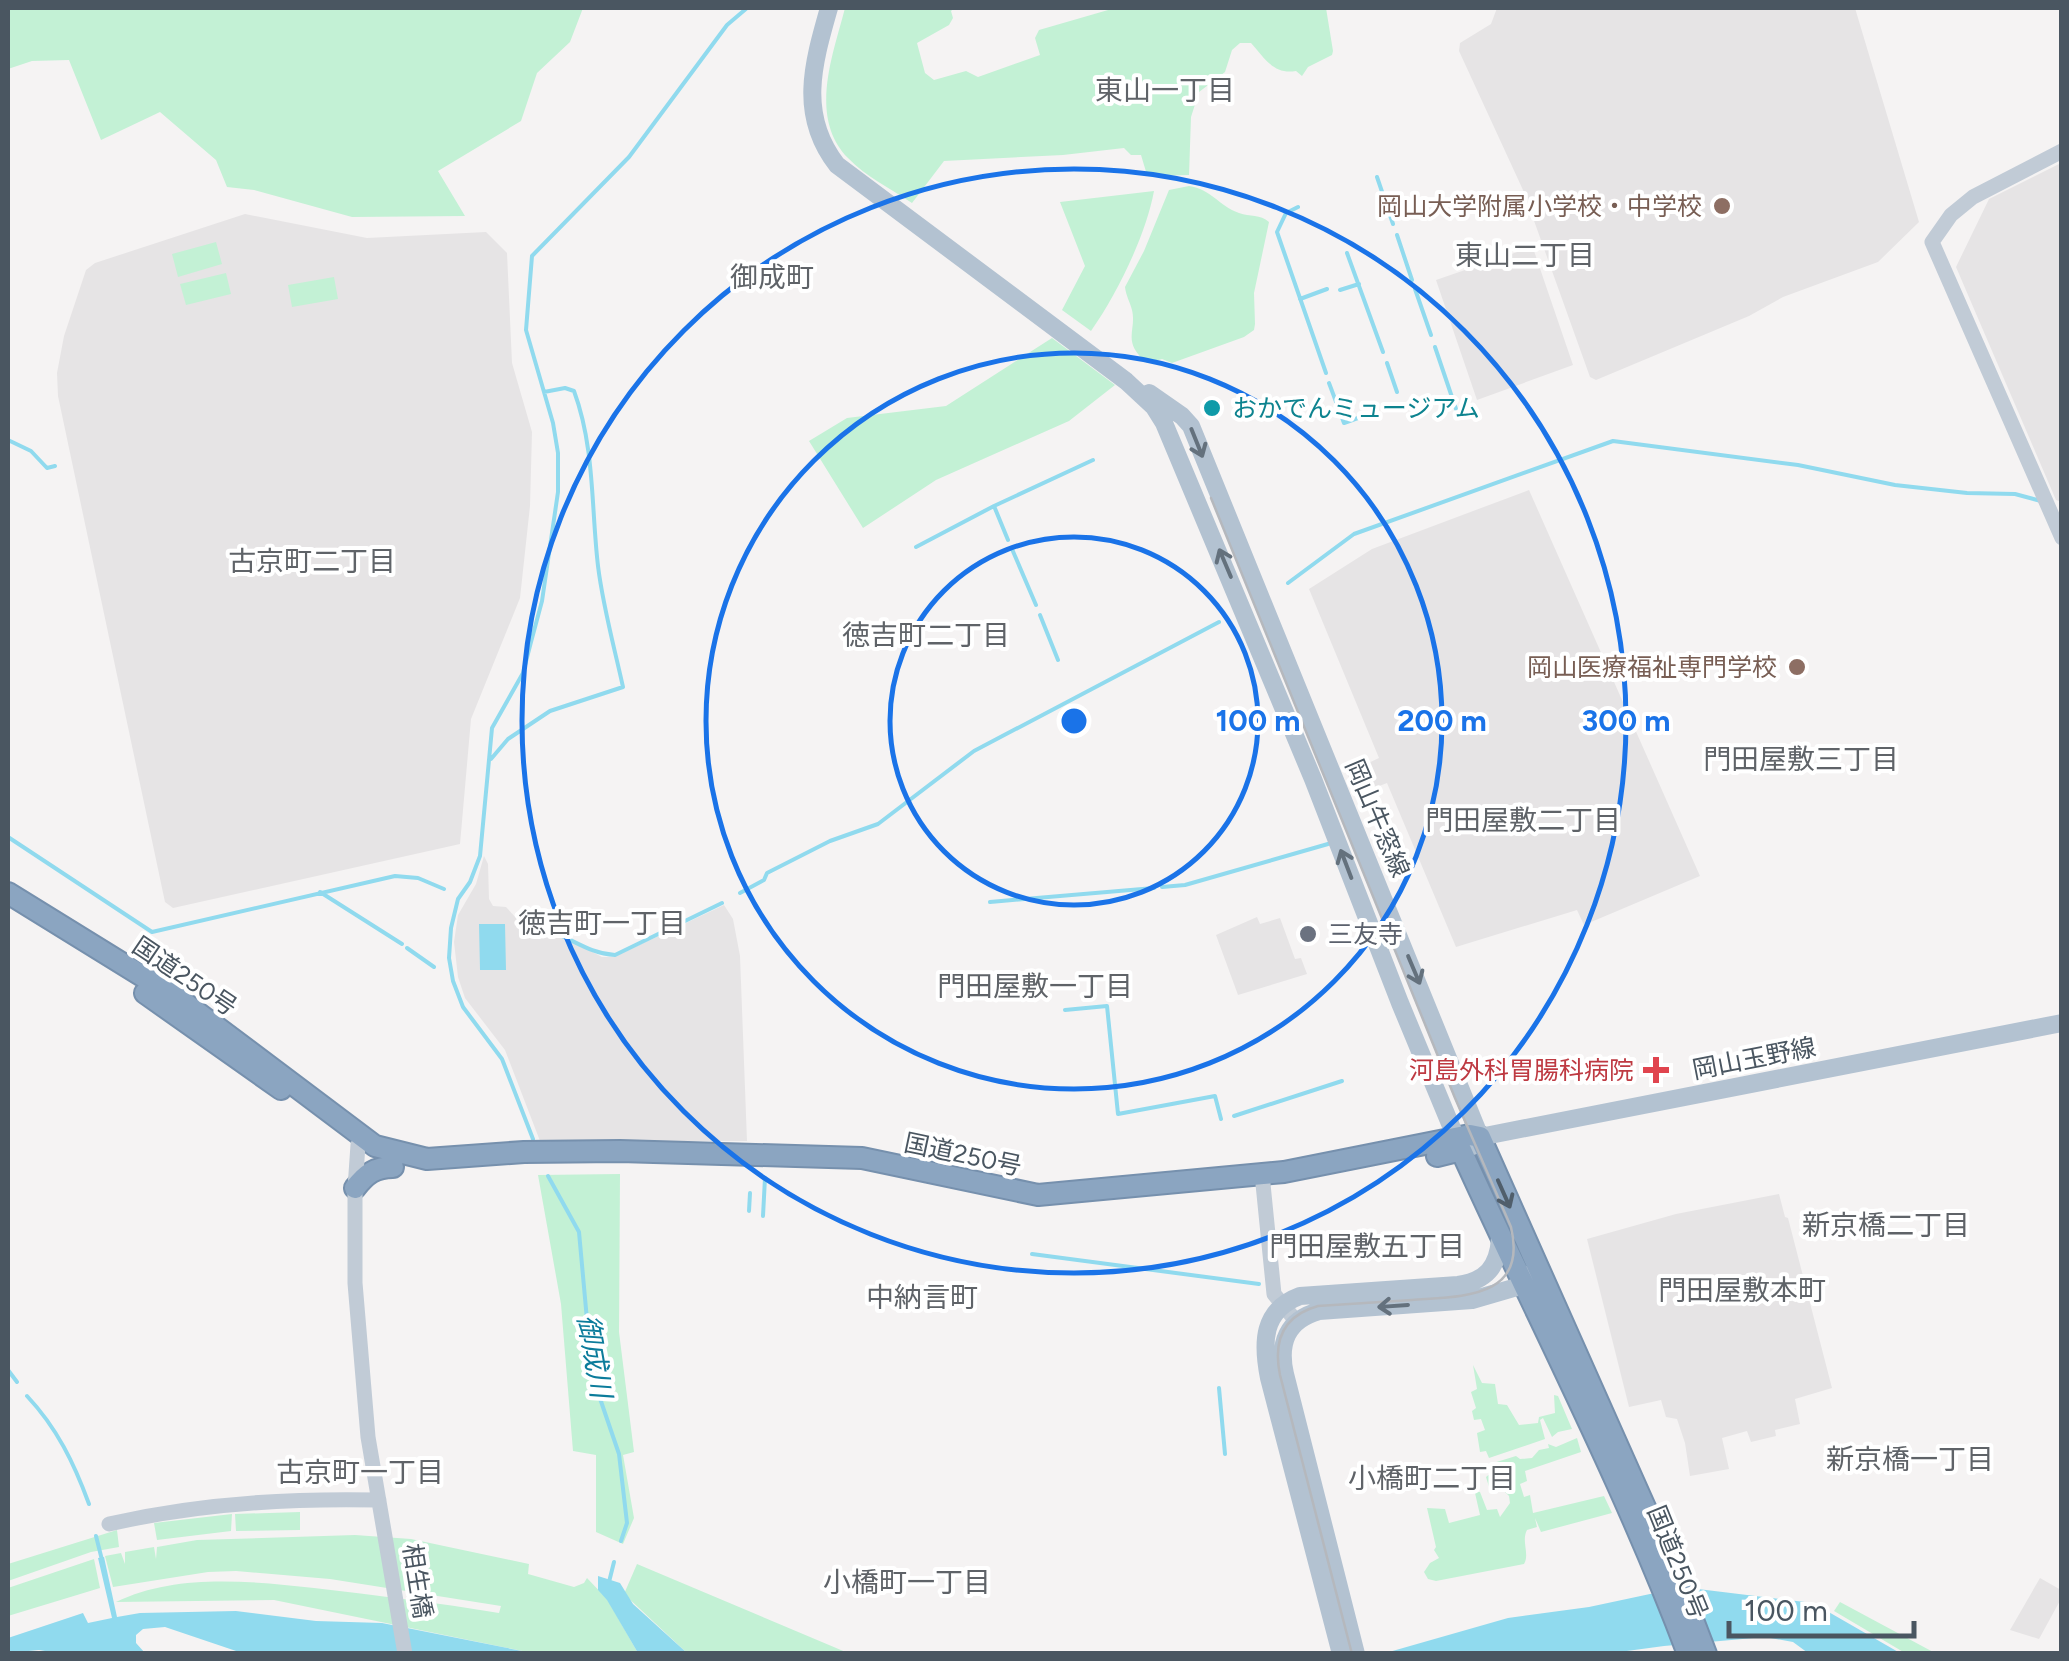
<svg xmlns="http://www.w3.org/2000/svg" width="2069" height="1661" font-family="Figtree,'Noto Sans JP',sans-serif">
<rect width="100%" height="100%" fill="#f5f3f3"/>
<path fill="#e6e4e5" d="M 1497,8 L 1855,8 L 1919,222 L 1878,262 L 1783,297 L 1749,316 L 1596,380 L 1590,377 L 1523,190 L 1459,51 L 1460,43 L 1491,24 Z
M 2061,163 L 2061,502 L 2056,500 L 1956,267 L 1989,199 Z
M 245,214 L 367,238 L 486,232 L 507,253 L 512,363 L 532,432 L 530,506 L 520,598 L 471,719 L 460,844 L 173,908 L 165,902 L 58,396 L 57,373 L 64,336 L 86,270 L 95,263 Z
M 1529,248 L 1534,251 L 1573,365 L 1477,400 L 1436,280 Z
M 1529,490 L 1700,876 L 1584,925 L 1577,910 L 1456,947 L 1387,783 L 1356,795 L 1347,773 L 1379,758 L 1309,589 L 1372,549 Z
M 484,856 L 488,864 L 489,899 L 493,906 L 506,907 L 529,932 L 556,933 L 602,957 L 614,957 L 724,905 L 733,919 L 740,956 L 747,1141 L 540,1141 L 505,1050 L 465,998 L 458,977 L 454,942 L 458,915 L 476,884 Z
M 1257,917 L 1260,924 L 1280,918 L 1295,959 L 1301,958 L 1307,974 L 1238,995 L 1216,935 Z
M 1779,1194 L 1785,1217 L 1788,1218 L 1832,1388 L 1795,1399 L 1800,1424 L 1775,1430 L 1776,1436 L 1751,1442 L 1747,1431 L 1722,1438 L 1729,1469 L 1690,1476 L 1685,1443 L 1677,1419 L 1666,1417 L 1661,1400 L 1629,1407 L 1587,1239 L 1676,1214 Z
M 2040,1578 L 2061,1590 L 2062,1597 L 2039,1639 L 2010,1630 Z"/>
<path fill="#c3f1d5" d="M 8,8 L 583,8 L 570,42 L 537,73 L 521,121 L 438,171 L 465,216 L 352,217 L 254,190 L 227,187 L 216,160 L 160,112 L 101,140 L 69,60 L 32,61 L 8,69 Z
M 845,8 L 954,8 L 951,11 L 953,18 L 949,25 L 917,43 L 925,73 L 934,80 L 966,71 L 978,77 L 1040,55 L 1035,38 L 1039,30 L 1115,8 L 1326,8 L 1333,51 L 1332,55 L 1308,67 L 1302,76 L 1296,71 C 1273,75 1264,57 1251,43 L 1240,43 L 1232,50 L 1225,72 L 1199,92 L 1191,117 L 1189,175 L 1151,176 L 1147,175 L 1141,155 L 1131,155 L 1124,148 L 1063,155 L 944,161 L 912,203 C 891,189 865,176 848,158 C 808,117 833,55 845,8 Z
M 1189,186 C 1211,189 1219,206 1239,213 C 1250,217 1260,214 1269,222 L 1254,293 L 1255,324 L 1254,330 L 1244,337 L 1172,363 L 1162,359 L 1147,363 C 1121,341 1137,331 1132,310 C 1130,302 1126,296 1125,287 L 1144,251 L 1169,190 Z
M 1154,191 C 1146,235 1117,294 1091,331 L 1062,310 L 1085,266 L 1060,202 Z
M 216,242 L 222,264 L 178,277 L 172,254 Z
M 226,273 L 231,294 L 186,305 L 180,284 Z
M 334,277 L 338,299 L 292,307 L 288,285 Z
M 1052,338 L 1115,385 L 1069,421 L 936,480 L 863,528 L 809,441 L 847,418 L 946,406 Z
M 620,1174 L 619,1332 L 634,1452 L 623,1455 L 634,1518 L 623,1544 L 596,1532 L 596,1455 L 573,1451 L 561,1304 L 538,1175 Z
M 1473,1365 L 1482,1383 L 1495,1384 L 1498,1404 L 1507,1405 L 1519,1425 L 1538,1423 L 1539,1417 L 1555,1413 L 1554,1395 L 1558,1396 L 1572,1429 L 1558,1432 L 1552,1437 L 1543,1418 L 1540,1420 L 1545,1439 L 1489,1458 L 1486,1451 L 1480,1452 L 1477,1433 L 1485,1430 L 1481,1419 L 1474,1420 L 1472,1411 L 1476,1408 L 1471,1392 L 1477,1389 Z
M 1577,1438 L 1581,1452 L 1525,1471 L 1527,1481 L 1520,1484 L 1524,1497 L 1530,1495 L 1533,1513 L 1604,1496 L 1612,1513 L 1541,1532 L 1535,1518 L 1537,1527 L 1527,1530 C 1521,1541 1530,1554 1524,1564 L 1436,1581 L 1428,1579 L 1424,1572 L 1430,1563 L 1439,1558 L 1434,1550 L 1436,1547 L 1427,1508 L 1445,1509 L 1449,1523 L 1480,1515 L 1475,1493 L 1469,1494 L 1468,1491 L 1480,1492 L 1487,1510 L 1497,1509 L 1500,1517 L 1510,1503 L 1509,1496 L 1501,1488 L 1490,1490 L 1486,1477 L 1491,1473 L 1490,1464 L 1516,1456 L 1520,1459 L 1532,1458 L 1539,1450 L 1549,1448 L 1548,1444 L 1556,1447 Z
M 300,1512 L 300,1530 L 236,1531 L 235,1514 Z
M 232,1514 L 231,1531 L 157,1540 L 154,1523 Z
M 117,1530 L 119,1547 L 91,1552 L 8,1581 L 8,1564 Z
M 355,1535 L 411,1539 L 529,1564 L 528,1574 L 574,1587 L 584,1583 L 587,1578 L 607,1599 L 638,1653 L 532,1653 L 274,1600 L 116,1602 C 175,1573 250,1581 314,1588 C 376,1595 438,1603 499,1613 L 501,1606 L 330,1579 L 236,1571 L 208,1572 L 113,1587 L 105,1556 L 121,1553 L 125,1564 L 125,1552 L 154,1547 L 156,1559 L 157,1547 L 197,1540 Z
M 94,1559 L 100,1588 L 8,1616 L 8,1588 Z
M 637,1564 L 848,1653 L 687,1653 L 624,1594 Z
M 1840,1602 L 1935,1653 L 1905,1653 L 1834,1611 Z"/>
<path fill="#90daee" d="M 479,924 L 505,924 L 506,970 L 480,970 Z
M 104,1557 L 117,1617 L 140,1613 L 236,1611 L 316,1621 L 382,1623 L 532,1653 L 242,1653 L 165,1627 L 143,1629 L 136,1635 L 136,1643 L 145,1653 L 63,1654 L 39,1650 L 8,1653 L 8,1638 L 83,1613 L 88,1623 L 112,1618 L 98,1558 Z
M 598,1576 L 620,1583 L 633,1604 L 687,1653 L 638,1653 L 607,1600 L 598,1590 Z
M 1698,1589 L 1813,1603 L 1900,1653 L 1808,1653 L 1793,1642 L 1765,1637 L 1664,1646 L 1612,1653 L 1382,1654 L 1508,1618 L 1589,1607 L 1650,1594 Z"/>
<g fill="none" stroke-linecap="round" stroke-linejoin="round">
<path stroke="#90daee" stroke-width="4" d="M 1377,177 L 1393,224
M 1298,207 L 1286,213 L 1277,232 L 1326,373
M 1397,235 L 1412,280
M 1347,253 L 1383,352
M 1415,289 L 1431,335
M 1340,290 L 1359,284
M 1300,299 L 1327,289
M 1435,347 L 1456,409
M 1387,363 L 1397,392
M 1329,383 L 1344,423 L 1369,414
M 8,440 L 31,451 L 47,468 L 55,466
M 994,506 L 1093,460
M 916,547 L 994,506 L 1008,540
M 1012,549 L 1036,605
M 1288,583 L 1354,534 L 1613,441 L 1798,465 L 1895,485 L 1967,493 L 2015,494 L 2041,501
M 1040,615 L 1058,660
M 491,759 L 508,739 L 550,711 L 623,687 C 614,646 603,607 598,566 C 591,507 595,448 574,391 L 565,388 L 544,392
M 8,837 L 152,932 L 395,876 L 418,878 L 444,889
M 1162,887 L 1185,885 L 1328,844
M 320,892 L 402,944
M 740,893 L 764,880 L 767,873 L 830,841 L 878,824 L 974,751 L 1219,622
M 990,902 L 1154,888
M 525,927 C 562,927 580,953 615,955 L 722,903
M 407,948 L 434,967
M 1065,1010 L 1107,1006 L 1118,1114 L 1215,1096 L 1221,1119
M 1234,1116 L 1342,1081
M 533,1139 L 502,1059 L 463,1007 L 453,981 L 449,958 L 451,928 L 458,899 L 470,882 L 480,856 L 492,728 L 523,673 L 531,642 L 542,601 L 558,492 L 558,453 L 553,423 L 526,330 L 532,256 L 629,157 L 727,25 L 747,8
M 548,1176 L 579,1232 L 592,1375 L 619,1454 L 627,1523 L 621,1541
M 749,1211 L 750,1193
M 763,1216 L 765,1178
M 1032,1254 L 1259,1284
M 8,1370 L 17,1382
M 1219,1388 L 1225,1454
M 27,1396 C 57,1428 74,1463 89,1504
M 96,1536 L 102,1560
M 609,1582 L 614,1562"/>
<defs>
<path id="highway" d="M 8,893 L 178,998 L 375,1146 L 427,1159 L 524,1152 L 620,1151 L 862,1158 L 1038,1195 L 1284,1172 L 1470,1135 L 1480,1137 L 1680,1586 L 1706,1654
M 145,993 L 281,1089
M 1437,1156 L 1461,1150 C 1537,1318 1623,1481 1688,1654
M 355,1188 C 366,1174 375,1167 393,1167"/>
</defs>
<use href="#highway" stroke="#7690ad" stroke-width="24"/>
<path stroke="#c1cbd6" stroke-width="15" d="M 2062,151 L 1973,197 L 1951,215 L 1932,242 L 2062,538
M 363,1136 L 358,1145 L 355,1188 L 355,1283 L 368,1437 L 405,1654
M 1262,1174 L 1274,1294 L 1296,1321
M 109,1524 C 196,1504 290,1498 379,1500"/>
<path stroke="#b3c2d1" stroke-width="18" d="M 829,8 C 813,64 798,115 837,165 L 1126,381 L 1154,407 L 1164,423 L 1313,779 L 1400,1003 L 1461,1150 L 1475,1145 L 1480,1137 L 1490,1135 L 2062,1023
M 1149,393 L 1182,416 L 1191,426 L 1480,1137
M 1341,1654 L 1269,1378 C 1262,1343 1262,1310 1300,1296 L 1458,1285 C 1486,1281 1498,1267 1500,1239
M 1356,1654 L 1285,1374 C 1278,1343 1287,1320 1319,1311 L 1472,1300 L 1524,1285 L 1528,1275"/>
<use href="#highway" stroke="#8ba5c1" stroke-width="20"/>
<path stroke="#b5b8bd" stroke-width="2.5" d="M 1211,498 L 1455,1098 L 1511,1227 C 1528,1299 1462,1296 1412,1300 C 1381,1302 1349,1304 1318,1306 C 1282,1316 1273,1341 1280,1375 L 1352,1654"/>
</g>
<defs><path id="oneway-shaft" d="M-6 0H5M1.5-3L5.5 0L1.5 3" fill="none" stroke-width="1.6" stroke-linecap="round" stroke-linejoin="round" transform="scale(2.5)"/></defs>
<g stroke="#64717d">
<use href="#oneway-shaft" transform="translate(1197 443) rotate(68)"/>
<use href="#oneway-shaft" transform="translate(1225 563) rotate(-113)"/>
<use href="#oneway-shaft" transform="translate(1346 864) rotate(-111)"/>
<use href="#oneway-shaft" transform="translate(1414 970) rotate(67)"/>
<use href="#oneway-shaft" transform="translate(1393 1306) rotate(176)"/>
</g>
<use stroke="#505e6b" href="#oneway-shaft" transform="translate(1504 1194) rotate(66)"/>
<g fill="none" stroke="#1a73e8" stroke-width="5">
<circle cx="1074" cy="721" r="184"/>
<circle cx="1074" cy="721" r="368"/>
<circle cx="1074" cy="721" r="552"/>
</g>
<g fill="#8d6e63" stroke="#fff" stroke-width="4">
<circle cx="1722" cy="206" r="10"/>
<circle cx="1797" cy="667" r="10"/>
</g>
<circle fill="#0f9aa8" stroke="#fff" stroke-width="4" cx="1212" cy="408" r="10"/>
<circle fill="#6b7280" stroke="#fff" stroke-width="4" cx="1308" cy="934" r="10"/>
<path fill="#e0444e" stroke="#fff" stroke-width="4" d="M1651 1055h10v10h10v10h-10v10h-10v-10h-10v-10h10z"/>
<g text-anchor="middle" stroke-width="8" stroke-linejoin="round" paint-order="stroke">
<g font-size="25" fill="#785e54" stroke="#fff" text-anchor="end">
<text x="1702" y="215">岡山大学附属小学校・中学校</text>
<text x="1777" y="676">岡山医療福祉専門学校</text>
</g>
<g font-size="25" fill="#0d838f" stroke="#fff" text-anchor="start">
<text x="1232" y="417">おかでんミュージアム</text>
</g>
<g font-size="25" fill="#4a5661" stroke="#fff">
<text transform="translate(1378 818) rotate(67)" y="9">岡山牛窓線</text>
<text transform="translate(185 976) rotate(34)" y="9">国道250号</text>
<text transform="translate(1754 1058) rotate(-11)" y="9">岡山玉野線</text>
<text transform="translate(963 1154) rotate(12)" y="9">国道250号</text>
<text transform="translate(1678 1562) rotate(68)" y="9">国道250号</text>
<text transform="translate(418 1581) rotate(81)" y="9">相生橋</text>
</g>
<g font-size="25" fill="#5b616d" stroke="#fff" text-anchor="start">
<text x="1328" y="943">三友寺</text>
</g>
<g font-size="25" fill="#be3a42" stroke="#fff" text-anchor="end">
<text x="1634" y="1079">河島外科胃腸科病院</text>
</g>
<g font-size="28" fill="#5f6368" stroke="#fff">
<text x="1165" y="100">東山一丁目</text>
<text x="1525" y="265">東山二丁目</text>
<text x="772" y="287">御成町</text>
<text x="312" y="571">古京町二丁目</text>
<text x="926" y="645">徳吉町二丁目</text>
<text x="1801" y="769">門田屋敷三丁目</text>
<text x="1523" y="830">門田屋敷二丁目</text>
<text x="602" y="933">徳吉町一丁目</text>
<text x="1035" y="996">門田屋敷一丁目</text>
<text x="1886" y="1235">新京橋二丁目</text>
<text x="1367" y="1256">門田屋敷五丁目</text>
<text x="1742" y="1300">門田屋敷本町</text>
<text x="922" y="1307">中納言町</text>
<text x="1910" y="1469">新京橋一丁目</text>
<text x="360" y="1482">古京町一丁目</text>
<text x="1432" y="1488">小橋町二丁目</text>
<text x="907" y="1592">小橋町一丁目</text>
</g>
<g font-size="28" font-style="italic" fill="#0c7c9b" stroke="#fff">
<text transform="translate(595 1356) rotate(80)" y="10">御成川</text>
</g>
</g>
<circle cx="1074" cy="721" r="15" fill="#1a73e8" stroke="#fff" stroke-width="5"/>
<g font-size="30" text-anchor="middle" font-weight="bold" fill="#1a73e8" stroke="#fff" stroke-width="8" stroke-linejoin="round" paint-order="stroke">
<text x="1258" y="731">100 m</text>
<text x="1442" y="731">200 m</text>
<text x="1626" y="731">300 m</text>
</g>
<rect width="2069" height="1661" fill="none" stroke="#4a5661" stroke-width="20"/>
<path d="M1729 1621v15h185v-15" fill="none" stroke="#4a5661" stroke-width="5"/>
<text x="1744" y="1621" font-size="30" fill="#4a5661" stroke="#ffffff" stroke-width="8" paint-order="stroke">100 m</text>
</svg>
